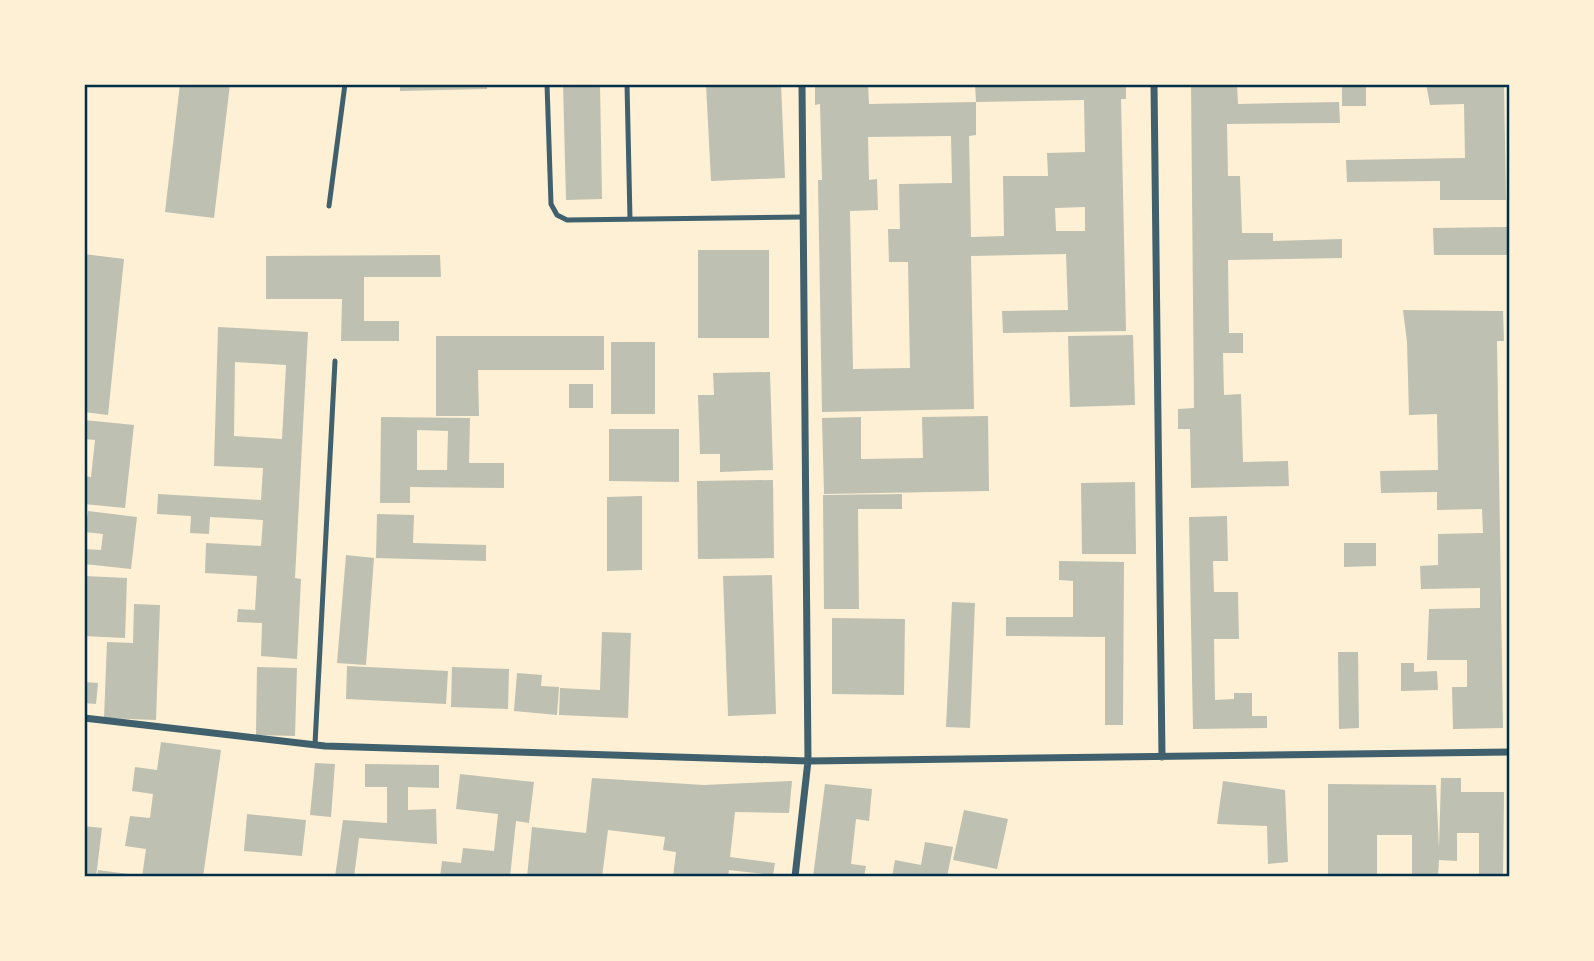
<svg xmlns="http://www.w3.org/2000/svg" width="1594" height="961" font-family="'Space Grotesk',sans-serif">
<rect width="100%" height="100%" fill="#fdf0d5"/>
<path fill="#bec0b2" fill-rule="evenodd" d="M 180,84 L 230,84 L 214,218 L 165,212 Z
M 400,84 L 487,84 L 487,89 L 400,91 Z
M 563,84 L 600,84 L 602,199 L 566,200 Z
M 706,84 L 781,84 L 785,178 L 711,181 Z
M 815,84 L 868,84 L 869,104 L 976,102 L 976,135 L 969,136 L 971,237 L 1004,236 L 1003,176 L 1048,176 L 1047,153 L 1085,152 L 1084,100 L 976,102 L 975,84 L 1126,84 L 1126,99 L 1121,99 L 1126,331 L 1003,333 L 1002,311 L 1068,310 L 1066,254 L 971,256 L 974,409 L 822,412 L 818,180 L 822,180 L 820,104 L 815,105 ZM 951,136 L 952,183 L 899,184 L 900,229 L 888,229 L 889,262 L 908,262 L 910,368 L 853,369 L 850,211 L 878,210 L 877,179 L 869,180 L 868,137 ZM 1085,207 L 1085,231 L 1056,231 L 1055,208 Z
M 1191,84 L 1237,84 L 1238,104 L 1339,102 L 1340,123 L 1227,124 L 1228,176 L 1240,176 L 1242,233 L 1273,233 L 1273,241 L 1342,239 L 1342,258 L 1228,260 L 1229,333 L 1243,333 L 1243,353 L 1223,353 L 1224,395 L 1241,394 L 1243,462 L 1288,461 L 1289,486 L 1191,488 L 1190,429 L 1178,429 L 1178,409 L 1194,408 Z
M 1342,84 L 1366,84 L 1366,106 L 1342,106 Z
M 1426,84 L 1504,84 L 1506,200 L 1440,200 L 1440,181 L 1347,182 L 1346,160 L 1465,158 L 1464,104 L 1430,105 Z
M 1507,227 L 1508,255 L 1434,255 L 1433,228 Z
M 698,250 L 769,250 L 769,338 L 698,338 Z
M 84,254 L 124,259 L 108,415 L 84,412 Z
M 440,255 L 441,277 L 364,277 L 364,321 L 399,321 L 399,341 L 341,341 L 342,299 L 266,299 L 266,256 Z
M 1403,310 L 1503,311 L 1504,341 L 1497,341 L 1503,728 L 1453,729 L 1452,687 L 1467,687 L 1467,660 L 1427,660 L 1429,609 L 1480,608 L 1480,588 L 1421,589 L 1420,566 L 1438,565 L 1438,534 L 1483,533 L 1482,509 L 1437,510 L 1437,492 L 1381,493 L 1380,471 L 1438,470 L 1437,414 L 1409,415 L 1407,342 Z
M 218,327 L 308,332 L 295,578 L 301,579 L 297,659 L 261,656 L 262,623 L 237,622 L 238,609 L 255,610 L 257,576 L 205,573 L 206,543 L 261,546 L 263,520 L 210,517 L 209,534 L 190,533 L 191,516 L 157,514 L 158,494 L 261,500 L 263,468 L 214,466 ZM 235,362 L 286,365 L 282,439 L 234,436 Z
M 1133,335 L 1135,405 L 1070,407 L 1068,336 Z
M 436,336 L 604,336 L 604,370 L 478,370 L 479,416 L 436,416 Z
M 611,342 L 655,342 L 655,414 L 611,414 Z
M 770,372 L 773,470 L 720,472 L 720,454 L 700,454 L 698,395 L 714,395 L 713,373 Z
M 569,384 L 593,384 L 593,408 L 569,408 Z
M 988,416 L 989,491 L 824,494 L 822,418 L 861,417 L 861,459 L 923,458 L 922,417 Z
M 381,417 L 470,418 L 469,463 L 504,463 L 504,488 L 410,487 L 410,503 L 380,503 ZM 417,430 L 448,431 L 447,470 L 417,470 Z
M 84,420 L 134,425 L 125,508 L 84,504 L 84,476 L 91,477 L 95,440 L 84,439 Z
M 609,429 L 679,429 L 679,482 L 609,481 Z
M 773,480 L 774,558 L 698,559 L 697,481 Z
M 1135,482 L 1136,554 L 1082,554 L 1081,483 Z
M 902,494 L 902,509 L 858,509 L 859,609 L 824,609 L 823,495 Z
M 642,496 L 642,570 L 607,571 L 607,497 Z
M 88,511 L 137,517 L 131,569 L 84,564 L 84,549 L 101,550 L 103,534 L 85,532 Z
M 377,514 L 414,515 L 413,543 L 486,545 L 486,561 L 376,558 Z
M 1227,516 L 1228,561 L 1213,561 L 1214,592 L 1238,592 L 1239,639 L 1214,639 L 1215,700 L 1234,699 L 1234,693 L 1252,693 L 1252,716 L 1267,716 L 1267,728 L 1193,729 L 1189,517 Z
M 1344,543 L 1376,543 L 1376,566 L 1344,567 Z
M 346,555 L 374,558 L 366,665 L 337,663 Z
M 1059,561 L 1124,562 L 1123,725 L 1105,725 L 1105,637 L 1006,636 L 1006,617 L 1073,617 L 1073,581 L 1059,580 Z
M 772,575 L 776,714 L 728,716 L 723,576 Z
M 84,576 L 127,578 L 125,638 L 84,636 Z
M 952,602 L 975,603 L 970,728 L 946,727 Z
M 134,604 L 160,605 L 156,720 L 104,718 L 107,642 L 133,643 Z
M 832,618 L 905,619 L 904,695 L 832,694 Z
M 602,632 L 631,633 L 628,718 L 559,715 L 560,688 L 600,690 Z
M 1338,652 L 1358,652 L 1359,728 L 1339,729 Z
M 1401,663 L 1414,663 L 1414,672 L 1437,671 L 1438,690 L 1401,691 Z
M 347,666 L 448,671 L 446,704 L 346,699 Z
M 257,667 L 297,668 L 295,736 L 256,735 Z
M 452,667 L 509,669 L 508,709 L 451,707 Z
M 517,673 L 542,675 L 541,686 L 559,687 L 557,715 L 514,711 Z
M 84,682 L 98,683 L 96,704 L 84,703 Z
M 161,742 L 221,750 L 203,877 L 142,877 L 146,849 L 125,846 L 130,816 L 150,818 L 153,794 L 132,791 L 135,767 L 157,770 Z
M 315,763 L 335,764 L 331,817 L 310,815 Z
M 365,764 L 439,765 L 439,788 L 408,787 L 408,810 L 436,809 L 437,844 L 359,838 L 354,877 L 335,877 L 343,820 L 387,823 L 387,787 L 365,787 Z
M 460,774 L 534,782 L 529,823 L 516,821 L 510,877 L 440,877 L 442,861 L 461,863 L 463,848 L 494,851 L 498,814 L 456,809 Z
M 592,778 L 704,785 L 792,781 L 789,813 L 735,812 L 730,857 L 775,863 L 773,875 L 729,870 L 728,877 L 673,877 L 676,852 L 663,850 L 665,837 L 608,830 L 602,877 L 527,877 L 532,827 L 586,833 Z
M 1441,778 L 1461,778 L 1461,792 L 1504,792 L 1503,877 L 1479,877 L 1479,833 L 1457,833 L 1457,861 L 1439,860 L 1438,877 L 1412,877 L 1412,835 L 1377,835 L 1377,877 L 1328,877 L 1328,784 L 1436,785 L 1439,848 Z
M 1223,781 L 1285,790 L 1288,862 L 1268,864 L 1267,826 L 1217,824 Z
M 825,784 L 872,789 L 869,821 L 856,819 L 851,864 L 866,866 L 864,877 L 813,877 Z
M 964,810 L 1008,819 L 997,869 L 953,860 Z
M 247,814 L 306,820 L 302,856 L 244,851 Z
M 84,826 L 102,828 L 96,877 L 84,877 Z
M 925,842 L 953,847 L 947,877 L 892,877 L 895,860 L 921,865 Z
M 98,870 L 136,875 L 135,877 L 97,877 Z"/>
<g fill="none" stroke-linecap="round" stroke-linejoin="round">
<path stroke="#3f606c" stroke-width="5" d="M 547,84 L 551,204 L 557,215 L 567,220 L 802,217
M 627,84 L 630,219
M 329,206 L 345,84
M 315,744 L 335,361"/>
<path stroke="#3f606c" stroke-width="7" d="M 1154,84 L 1162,757
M 84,718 L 325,746 L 808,761 L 1510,752
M 795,877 L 808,761 L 802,84"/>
</g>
<rect width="1594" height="961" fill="none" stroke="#fdf0d5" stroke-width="172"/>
<rect x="86" y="86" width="1422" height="789" fill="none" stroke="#003049" stroke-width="2.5"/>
</svg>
